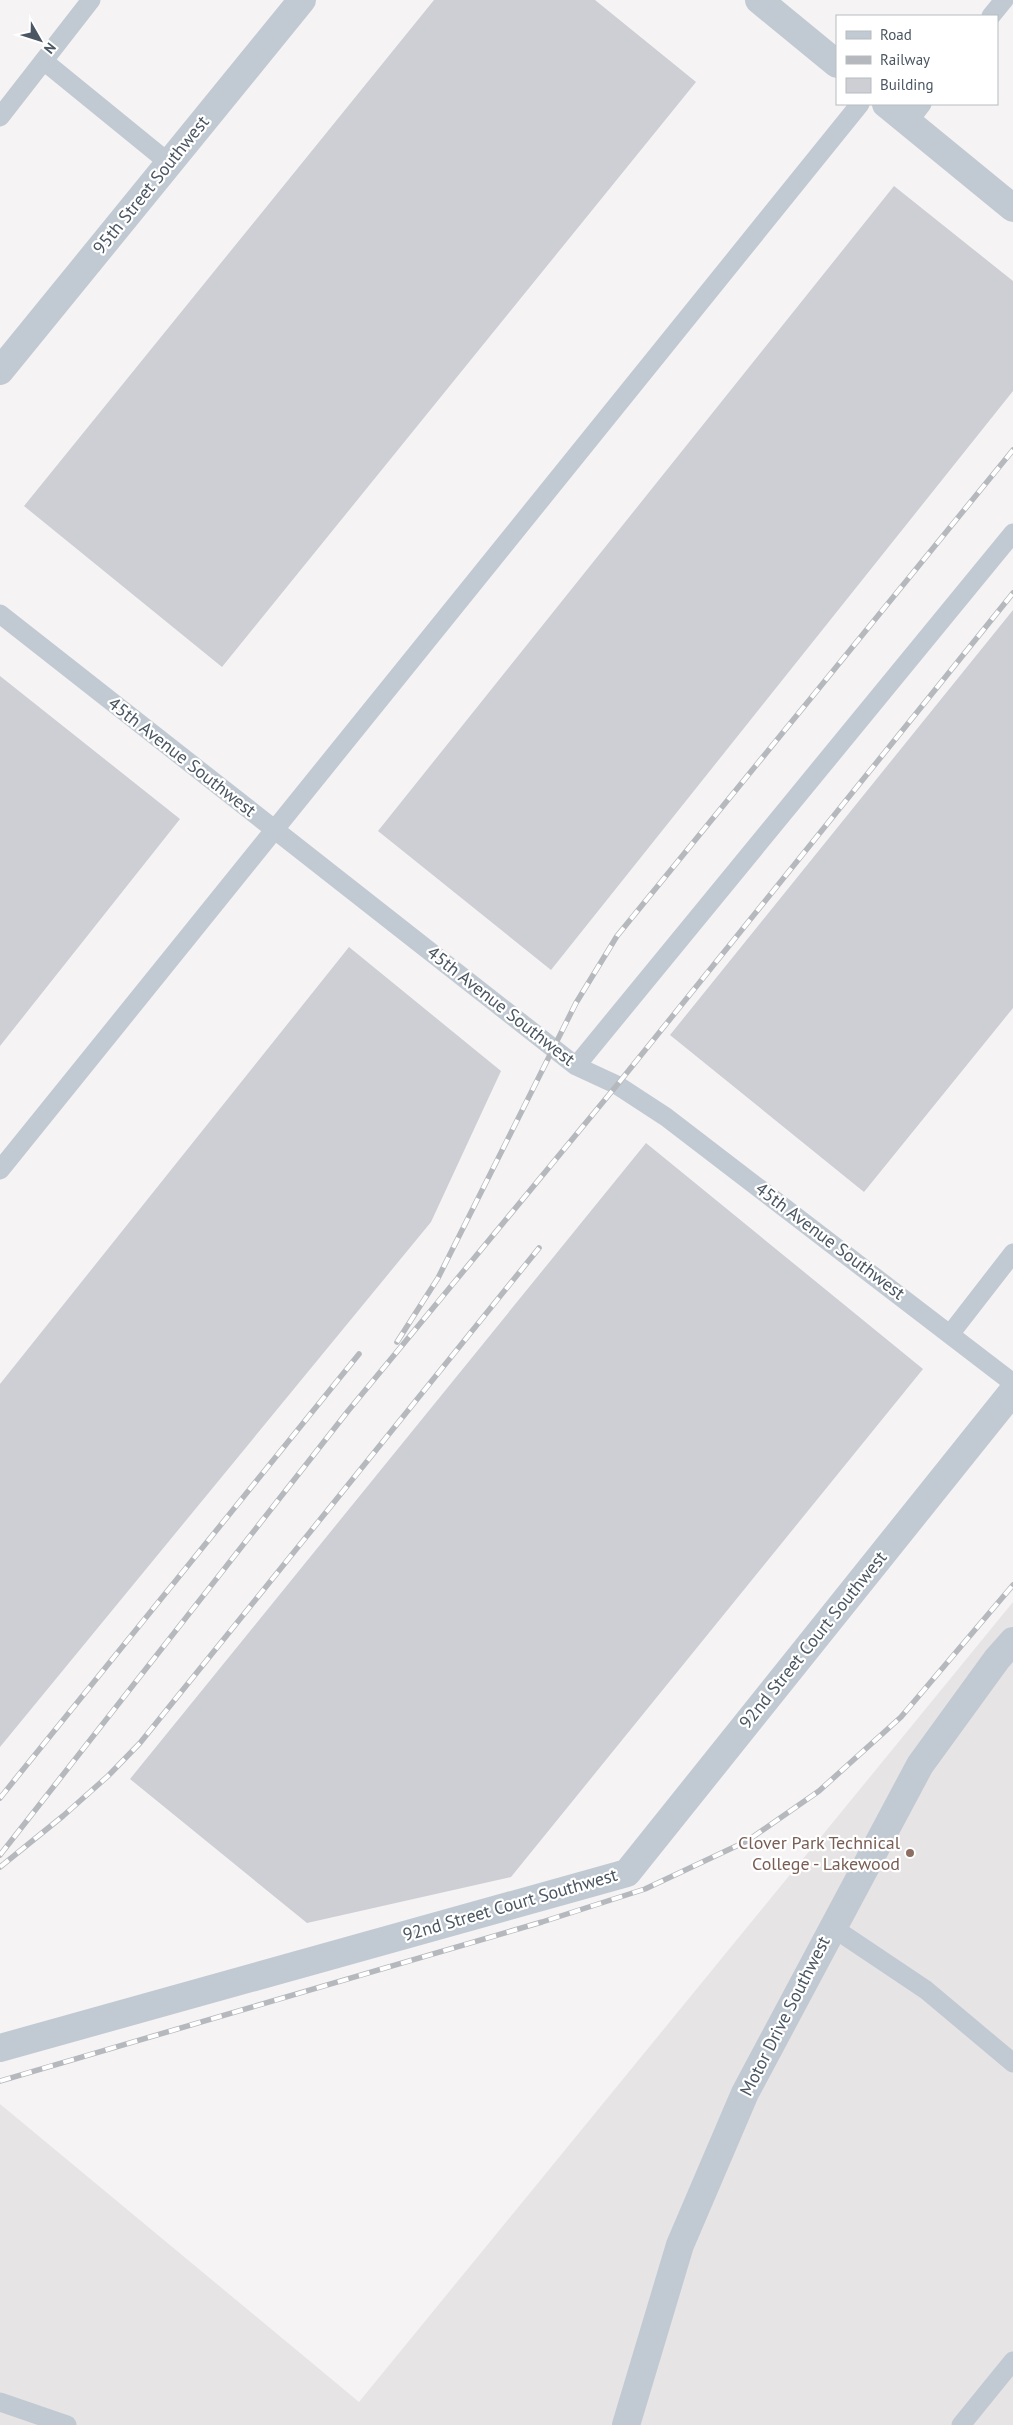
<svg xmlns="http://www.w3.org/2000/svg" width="1013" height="2425" font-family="'PT Sans',sans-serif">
<rect width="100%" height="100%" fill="#f5f3f3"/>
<path fill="#e6e4e5" d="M 1013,1602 L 1013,2425 L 0,2425 L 0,2104 L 359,2402 Z"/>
<path fill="#cdcfd5" d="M 434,0 L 595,0 L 696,82 L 222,667 L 24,506 Z
M 894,186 L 1013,281 L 1013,391 L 551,970 L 378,831 Z
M 1013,610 L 1013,1008 L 864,1192 L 670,1035 Z
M 0,676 L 180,819 L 0,1046 Z
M 349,947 L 501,1071 L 431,1222 L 0,1747 L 0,1384 Z
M 646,1143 L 923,1369 L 511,1877 L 307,1923 L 130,1779 Z"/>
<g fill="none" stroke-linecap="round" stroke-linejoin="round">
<path stroke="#c1cad2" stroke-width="19" d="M 991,16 L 1004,0
M 45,62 L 169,163
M 0,117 L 91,0
M 908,122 L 922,104
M 0,614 L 576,1066 L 617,1085 L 666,1117 L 1013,1383
M 576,1066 L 1013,533
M 0,1170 L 860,104
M 951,1333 L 1013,1253
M 832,1927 L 926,1990 L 1013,2063
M 0,2402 L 67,2425
M 961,2425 L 1013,2361"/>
<path stroke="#c1cad2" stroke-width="28" d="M 759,0 L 837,64
M 886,104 L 1013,208
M 0,371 L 302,0
M 0,2048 L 627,1873 L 1013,1391
M 626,2425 L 680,2245 L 745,2093 L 920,1765 L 997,1659 L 1013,1641"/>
<defs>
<path id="rail" d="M 397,1342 L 438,1278 L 576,1003 L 617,936 L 1013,450
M 0,1798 L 359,1354
M 0,1855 L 348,1411 L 617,1085 L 1013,593
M 0,1867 L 63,1816 L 108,1776 L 140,1743 L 539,1248
M 0,2081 L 542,1922 L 645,1889 L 747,1841 L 819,1791 L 901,1717 L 1013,1585"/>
</defs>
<use href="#rail" stroke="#b5b8bd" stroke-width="5.5"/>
<use href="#rail" stroke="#fff" stroke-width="4" stroke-dasharray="11" stroke-linecap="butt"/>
</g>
<circle fill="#8d6e63" stroke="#fff" stroke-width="2" cx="910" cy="1853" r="5"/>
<g text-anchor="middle" stroke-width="4.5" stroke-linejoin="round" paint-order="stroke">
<g font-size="18" fill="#4a5661" stroke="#fff">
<text transform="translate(151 185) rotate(-51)" y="6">95th Street Southwest</text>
<text transform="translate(182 757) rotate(38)" y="6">45th Avenue Southwest</text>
<text transform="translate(501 1006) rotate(38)" y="6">45th Avenue Southwest</text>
<text transform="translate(830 1241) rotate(37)" y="6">45th Avenue Southwest</text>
<text transform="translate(813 1640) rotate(-51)" y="6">92nd Street Court Southwest</text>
<text transform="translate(510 1905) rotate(-16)" y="6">92nd Street Court Southwest</text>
<text transform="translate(785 2016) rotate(-63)" y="6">Motor Drive Southwest</text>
</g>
<g font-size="18" fill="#785e54" stroke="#fff" text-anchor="end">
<text x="900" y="1849">Clover Park Technical<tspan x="900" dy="21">College - Lakewood</tspan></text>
</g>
</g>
<rect x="836" y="15" width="162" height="90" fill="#ffffff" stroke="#b7bbc0"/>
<rect x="846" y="31" width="25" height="8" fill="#c1cad2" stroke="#b7bbc0"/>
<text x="880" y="40" font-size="15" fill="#4a5661">Road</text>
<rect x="846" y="56" width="25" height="8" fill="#b5b8bd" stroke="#b7bbc0"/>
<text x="880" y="65" font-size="15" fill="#4a5661">Railway</text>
<rect x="846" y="78" width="25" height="15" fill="#cdcfd5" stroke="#b7bbc0"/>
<text x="880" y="90" font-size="15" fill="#4a5661">Building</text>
<g transform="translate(40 40) rotate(129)" stroke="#ffffff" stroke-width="4" paint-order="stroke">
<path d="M0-4L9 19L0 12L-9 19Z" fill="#4a5661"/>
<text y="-8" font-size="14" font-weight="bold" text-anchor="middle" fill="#4a5661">N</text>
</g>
</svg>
